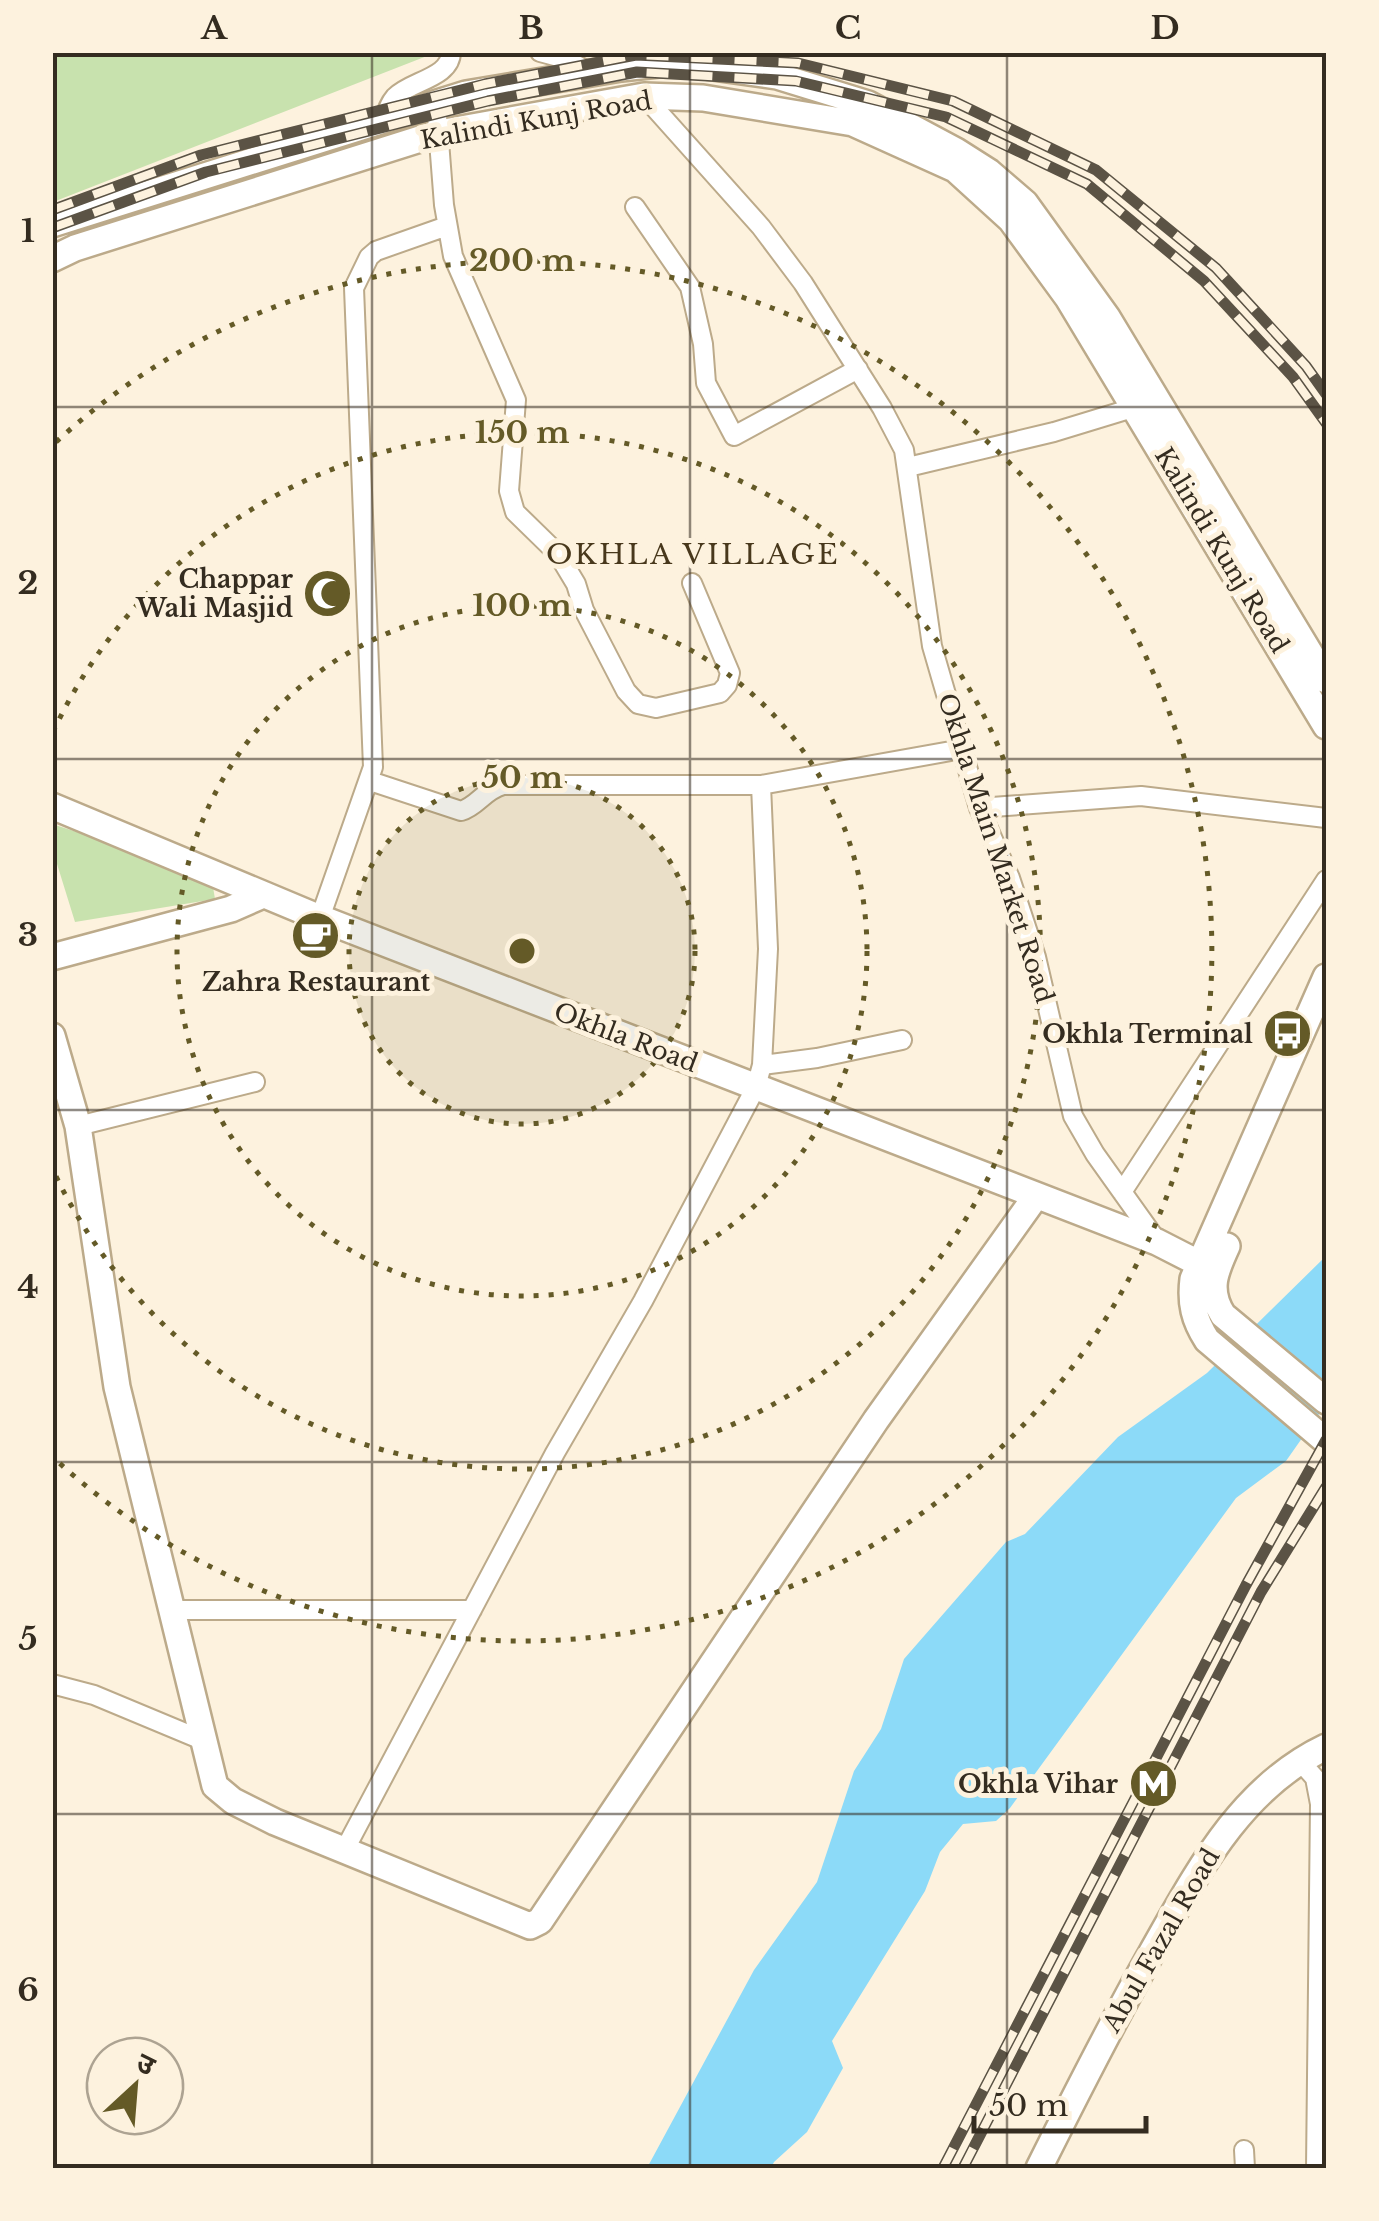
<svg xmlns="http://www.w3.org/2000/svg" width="1379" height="2221" font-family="'Libre Baskerville','Noto Sans Devanagari',serif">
<rect width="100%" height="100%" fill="#fdf2de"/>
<path fill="#c8e2ae" d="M 424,52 L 427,56 L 53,202 L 53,53 Z
M 52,824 L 211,875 L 215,899 L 75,922 L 53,851 Z"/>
<path fill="#8cdaf8" d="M 1326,1256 L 1326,1404 L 1286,1461 L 1236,1498 L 1010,1808 L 996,1821 L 963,1824 L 940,1852 L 925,1891 L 832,2041 L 843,2068 L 807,2132 L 774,2162 L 771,2168 L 647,2168 L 754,1970 L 817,1882 L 854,1771 L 881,1729 L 904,1659 L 1006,1542 L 1025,1534 L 1118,1437 L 1207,1373 Z"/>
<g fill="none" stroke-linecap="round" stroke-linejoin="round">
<defs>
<path id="street" d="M 540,52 L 566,59 L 591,73
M 644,96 L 761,227 L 803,283 L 882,408 L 904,450 L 932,646 L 979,808 L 1010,878 L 1036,957 L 1073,1116 L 1095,1154 L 1157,1241
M 436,103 L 444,205 L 453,256 L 516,400 L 509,491 L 515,512 L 558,554 L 576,584 L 584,610 L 626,691 L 638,704 L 656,708 L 720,693 L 727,685 L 730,673 L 692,583
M 384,120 C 387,111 389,104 395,97 C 410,81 451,78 451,52
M 635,207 L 690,287 L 703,344 L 706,383 L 734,436 L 858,369
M 908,467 L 1054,432 L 1136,407
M 370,781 L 461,811 C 478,806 484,790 503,785 L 761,785 L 962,749
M 979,808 L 1141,796 L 1326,818
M 320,918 L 373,767 L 354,288 L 369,257 L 376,251 L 447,226
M 762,1065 L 817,1058 L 902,1040
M 78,1126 L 255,1082
M 1122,1192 L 1326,880
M 171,1610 L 472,1610
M 52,1684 L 94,1695 L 202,1740
M 1299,1760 L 1315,1778 L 1320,1804 L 1316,2168
M 344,1851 L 555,1453 L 643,1301 L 756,1087 L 762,1065 L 768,949 L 761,785
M 1244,2150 L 1245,2168"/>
<path id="secondary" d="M 52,224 L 466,94 L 621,68 L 677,62 L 777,76 L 868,104 L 956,151 L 989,172 L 1025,203 L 1107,317 L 1326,680
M 52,259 L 75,248 L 439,133 L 644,96 L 703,98 L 853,123 L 955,169 L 1011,220 L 1068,298 L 1326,726
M 52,806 L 320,918 L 1157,1242 L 1200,1264
M 52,957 L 231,909 L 263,895
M 1326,977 L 1193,1279 C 1190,1303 1194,1320 1207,1340 L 1326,1441
M 52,1036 L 78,1126 L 117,1387 L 215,1786 L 233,1801 L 275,1822 L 530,1926 L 540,1921 L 876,1420 L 1036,1196
M 1227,1246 C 1215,1272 1207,1290 1223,1315 L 1326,1401
M 1039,2168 C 1075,2096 1112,2023 1152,1952 C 1197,1873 1240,1788 1326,1747"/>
</defs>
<use href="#street" stroke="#bcaa8a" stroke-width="22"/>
<use href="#secondary" stroke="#bcaa8a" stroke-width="30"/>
<use href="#street" stroke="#fff" stroke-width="18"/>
<use href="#secondary" stroke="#fff" stroke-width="25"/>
<defs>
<path id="rail" d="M 52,210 L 201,155 L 485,84 L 636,55 L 798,63 L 953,101 L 1096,170 L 1216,268 L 1306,366 L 1326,394
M 52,228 L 206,172 L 488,101 L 637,72 L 796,81 L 946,117 L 1087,184 L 1204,281 L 1293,377 L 1326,423
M 943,2168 L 1246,1585 L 1326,1440
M 963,2168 L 1261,1592 L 1326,1487"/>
</defs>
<use href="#rail" stroke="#5b5345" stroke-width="11"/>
<use href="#rail" stroke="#fdf2de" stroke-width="8" stroke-dasharray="22" stroke-linecap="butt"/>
</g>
<path fill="none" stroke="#342c20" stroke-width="2.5" stroke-opacity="0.55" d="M 372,52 L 372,2168M 690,52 L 690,2168M 1007,52 L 1007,2168M 52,407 L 1326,407M 52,759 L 1326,759M 52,1110 L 1326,1110M 52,1462 L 1326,1462M 52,1814 L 1326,1814"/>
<circle cx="522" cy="951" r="173" fill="#645a27" fill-opacity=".12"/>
<g fill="none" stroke="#645a27" stroke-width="5" stroke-dasharray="5 10">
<circle cx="522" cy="951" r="173"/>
<circle cx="522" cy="951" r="345"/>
<path d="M53 732A518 518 0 1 1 53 1170"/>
<path d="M56 442A690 690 0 1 1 56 1460"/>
</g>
<defs>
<symbol id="mosque-disc" viewBox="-11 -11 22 22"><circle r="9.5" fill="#645a27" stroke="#fdf2de"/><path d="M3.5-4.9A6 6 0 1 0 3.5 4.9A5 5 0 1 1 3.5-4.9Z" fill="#fff"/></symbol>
<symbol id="cafe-disc" viewBox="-11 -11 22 22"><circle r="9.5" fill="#645a27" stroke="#fdf2de"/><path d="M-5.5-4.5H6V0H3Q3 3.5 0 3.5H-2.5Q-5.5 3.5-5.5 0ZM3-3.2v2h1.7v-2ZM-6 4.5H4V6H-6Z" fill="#fff"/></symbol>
<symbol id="bus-disc" viewBox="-11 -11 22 22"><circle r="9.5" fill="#645a27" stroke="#fdf2de"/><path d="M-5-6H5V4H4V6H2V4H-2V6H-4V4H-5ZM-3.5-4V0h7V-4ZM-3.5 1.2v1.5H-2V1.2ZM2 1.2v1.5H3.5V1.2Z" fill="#fff"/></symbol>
<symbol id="metro-disc" viewBox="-11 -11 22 22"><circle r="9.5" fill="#645a27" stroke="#fdf2de"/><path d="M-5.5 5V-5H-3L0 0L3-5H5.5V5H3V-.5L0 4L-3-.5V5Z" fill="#fff"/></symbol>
</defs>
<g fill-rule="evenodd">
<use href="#mosque-disc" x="300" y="566" width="55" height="55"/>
<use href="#cafe-disc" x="288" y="908" width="55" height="55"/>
<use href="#bus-disc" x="1260" y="1006" width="55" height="55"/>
<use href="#metro-disc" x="1126" y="1756" width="55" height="55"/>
</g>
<g text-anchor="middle" stroke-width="10" stroke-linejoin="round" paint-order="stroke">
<g font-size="25" fill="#342c20" stroke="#fdf2de">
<text transform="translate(536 120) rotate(-10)" y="9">Kalindi Kunj Road</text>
<text transform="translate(1222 550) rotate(59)" y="9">Kalindi Kunj Road</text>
<text transform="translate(996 848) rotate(72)" y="9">Okhla Main Market Road</text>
<text transform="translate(626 1037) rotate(21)" y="9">Okhla Road</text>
<text transform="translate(1161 1940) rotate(-60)" y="9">Abul Fazal Road</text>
</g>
<g font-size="25" font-weight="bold" fill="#342c20" stroke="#fdf2de" text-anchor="end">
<text x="293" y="588">Chappar<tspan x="293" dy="29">Wali Masjid</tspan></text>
<text x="316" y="991" text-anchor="middle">Zahra Restaurant</text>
<text x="1253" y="1043">Okhla Terminal</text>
<text x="1118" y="1793">Okhla Vihar</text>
</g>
<g font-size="28" letter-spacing="2.5" fill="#48381c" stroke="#fdf2de">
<text x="693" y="564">OKHLA VILLAGE</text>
</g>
</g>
<circle cx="522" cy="951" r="15" fill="#645a27" stroke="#fdf2de" stroke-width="5"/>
<g font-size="30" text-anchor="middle" font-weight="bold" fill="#645a27" stroke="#fdf2de" stroke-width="10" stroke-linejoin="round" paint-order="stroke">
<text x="522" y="271">200 m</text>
<text x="522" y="443">150 m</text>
<text x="522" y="616">100 m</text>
<text x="522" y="788">50 m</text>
</g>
<rect width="1379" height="2221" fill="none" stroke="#fdf2de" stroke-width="110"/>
<g transform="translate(135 2086) rotate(26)"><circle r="48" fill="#fdf2de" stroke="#ada392" stroke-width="2.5"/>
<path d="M0-8L18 38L0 25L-18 38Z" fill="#645a27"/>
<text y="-15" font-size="28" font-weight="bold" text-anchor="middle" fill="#342c20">उ</text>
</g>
<path d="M974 2116v15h172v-15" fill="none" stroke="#342c20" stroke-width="5"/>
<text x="989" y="2116" font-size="30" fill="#342c20" stroke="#fdf2de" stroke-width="8" paint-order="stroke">50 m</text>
<rect x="55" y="55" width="1269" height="2111" fill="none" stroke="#342c20" stroke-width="4"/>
<g font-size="32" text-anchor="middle" font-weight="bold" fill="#342c20">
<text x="214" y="39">A</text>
<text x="531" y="39">B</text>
<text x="848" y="39">C</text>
<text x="1165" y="39">D</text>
<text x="28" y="242">1</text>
<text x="28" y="594">2</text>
<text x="28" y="946">3</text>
<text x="28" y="1298">4</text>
<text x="28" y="1650">5</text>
<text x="28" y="2001">6</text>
</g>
</svg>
